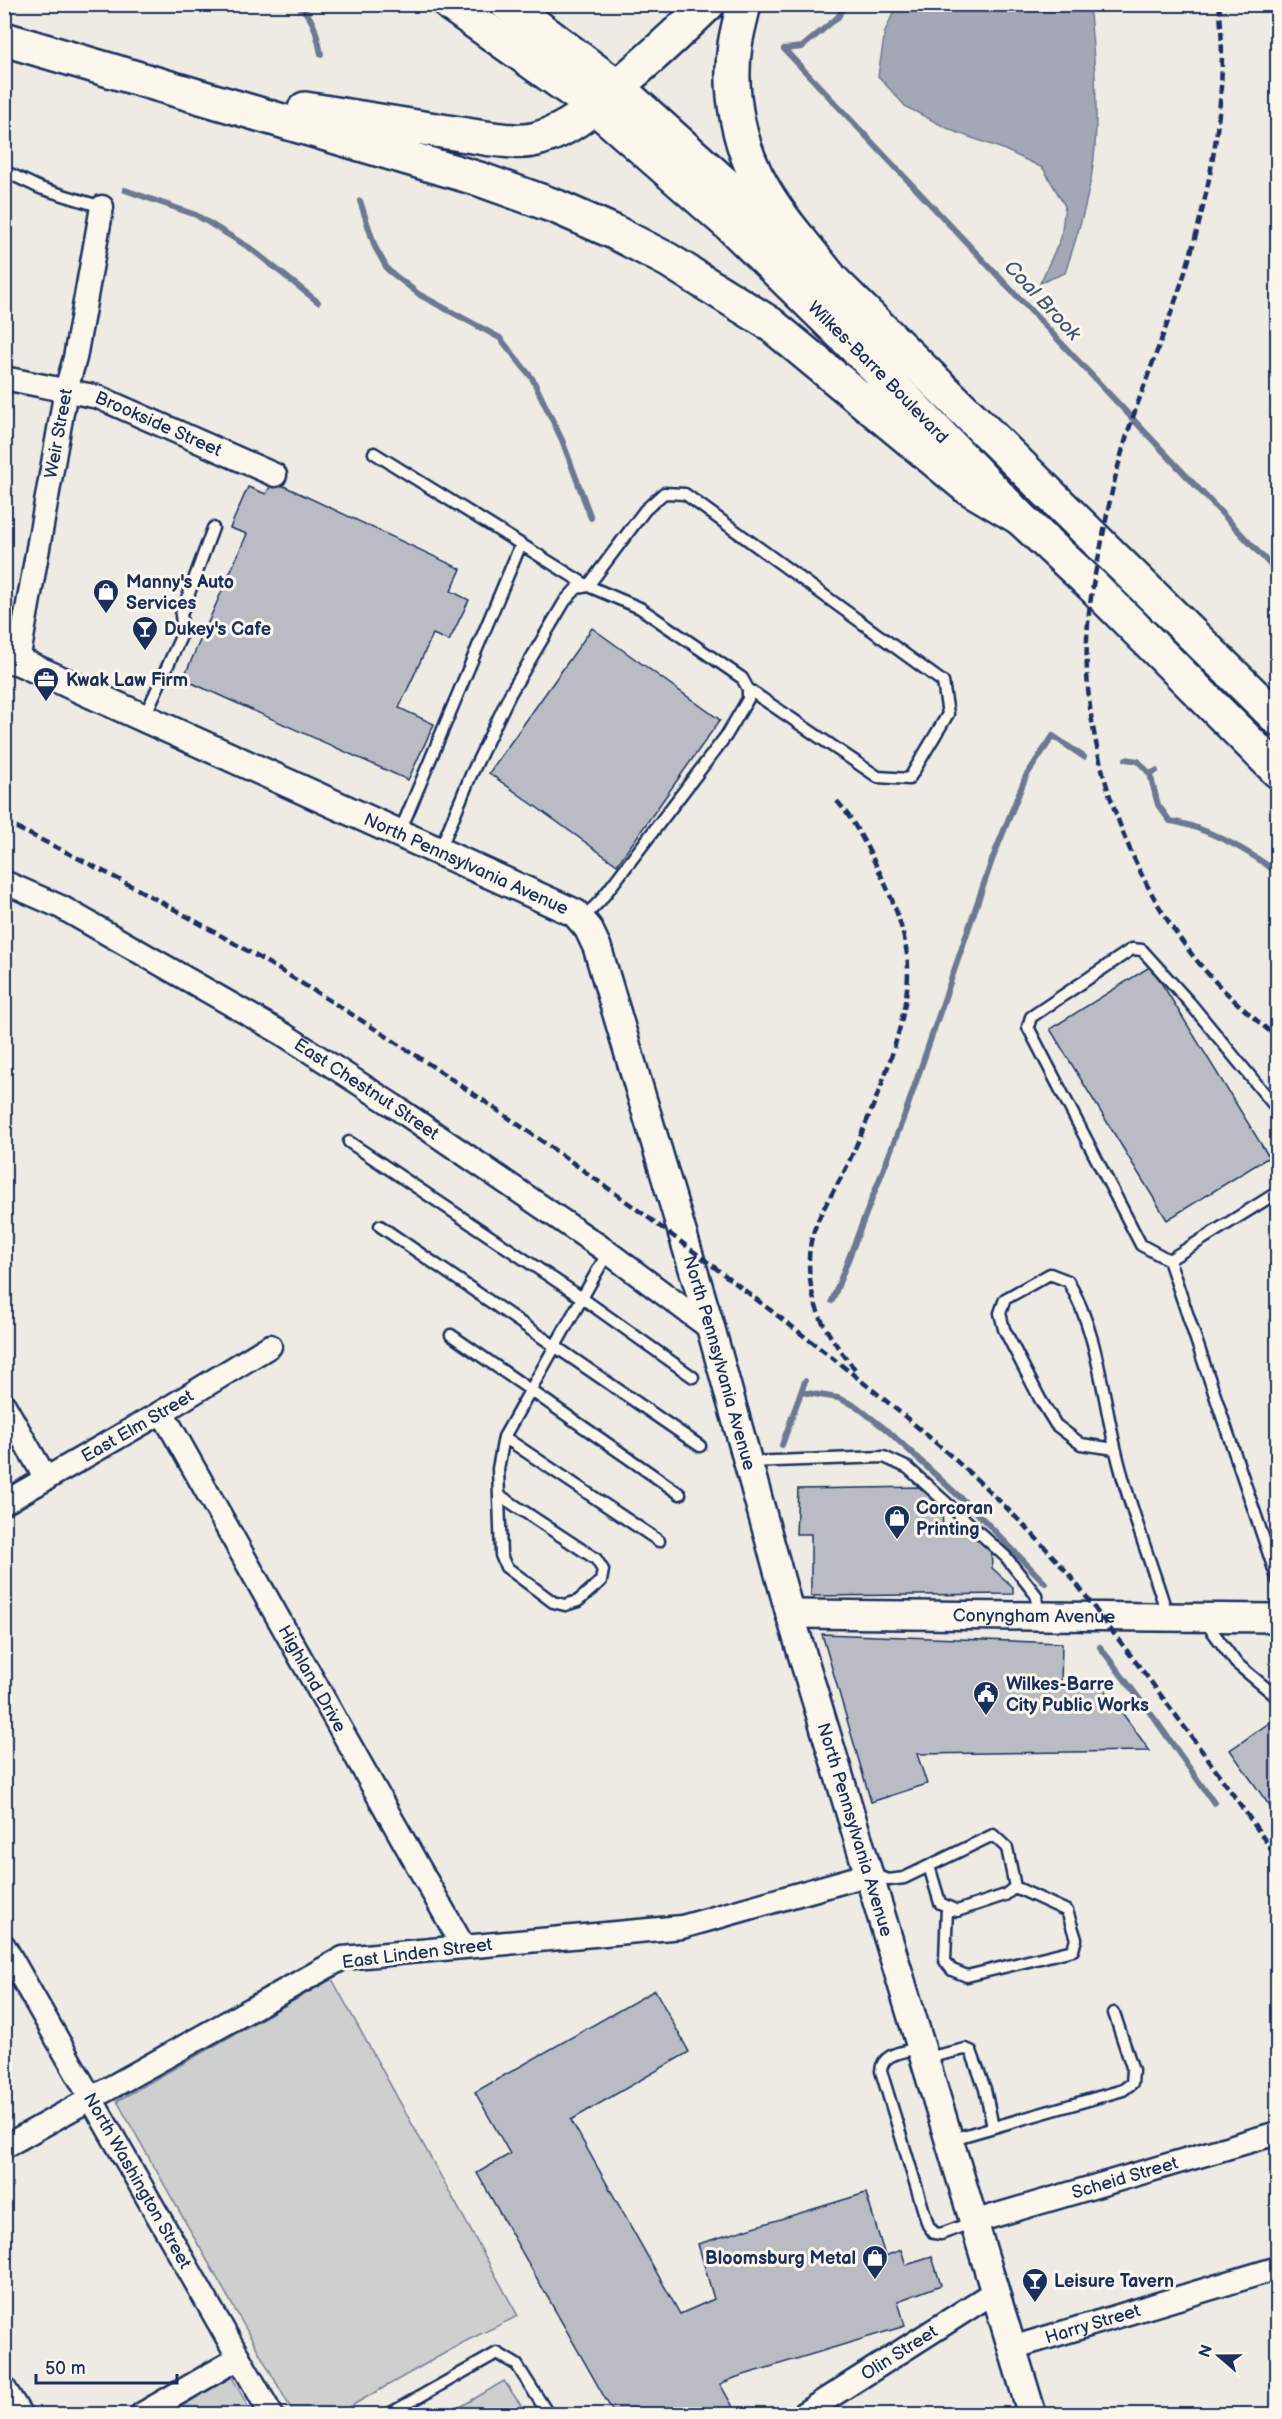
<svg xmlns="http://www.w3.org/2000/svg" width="1282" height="2419" font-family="'Balsamiq Sans',sans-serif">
<rect width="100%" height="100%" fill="#eeebe4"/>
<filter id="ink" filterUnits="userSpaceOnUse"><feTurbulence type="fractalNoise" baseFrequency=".0167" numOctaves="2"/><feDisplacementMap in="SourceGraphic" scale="12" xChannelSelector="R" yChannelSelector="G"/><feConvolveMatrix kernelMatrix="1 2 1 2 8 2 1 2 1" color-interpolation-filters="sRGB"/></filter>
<g filter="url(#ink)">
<path fill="#cecfcf" stroke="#747f96" stroke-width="1.5" d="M 332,1979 L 518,2316 L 468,2340 L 337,2414 L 294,2414 L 117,2101 Z
M 232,2377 L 252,2414 L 168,2414 Z
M 504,2381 L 527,2414 L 458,2414 L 455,2410 Z"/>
<path fill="#a3a8b4" stroke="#6d7892" stroke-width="1.5" d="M 897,4 L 1089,5 C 1094,52 1098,99 1095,147 C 1092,190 1078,233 1065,273 L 1040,283 L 1061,238 L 1065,206 L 1043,168 L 1003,149 L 953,131 L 906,107 L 878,76 L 885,32 Z"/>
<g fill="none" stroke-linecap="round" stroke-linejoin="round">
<path stroke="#6d7892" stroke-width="6" d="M 295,4 C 314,14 317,35 321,54
M 784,49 L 1278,573
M 784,49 L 802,47 L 838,17 L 845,4
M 125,190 L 196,215 L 250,248 L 318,302
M 360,201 L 375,247 L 388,270 L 420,295 L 500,338 L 532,378 L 562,440 L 591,518
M 1126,759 L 1138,761 L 1150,774 L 1156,771
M 1150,774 L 1158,805 L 1170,821 C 1203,826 1253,852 1278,874
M 832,1301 L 905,1114 L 992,860 L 1026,776 L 1053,736 L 1084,757
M 801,1392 L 838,1398 L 856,1406 L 888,1431 L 978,1514 L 1045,1583
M 782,1445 L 805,1381
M 1100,1647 L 1157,1722 L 1214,1803"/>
</g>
<path fill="#b9bcc3" stroke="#1b2f5e" stroke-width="1.5" d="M 273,481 L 461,569 L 451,591 L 469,600 L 449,641 L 433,634 L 399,708 L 434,724 L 408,780 L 183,679 L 247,534 L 230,528 L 248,487 L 266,494 Z
M 592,628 L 720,720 L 617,865 L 489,773 Z
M 1151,966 L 1269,1157 L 1167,1220 L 1050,1029 Z
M 924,1487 L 942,1510 L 943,1530 L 972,1530 L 991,1547 L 992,1568 L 1013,1587 L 1013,1594 L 811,1596 L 811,1534 L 796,1534 L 798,1489 Z
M 822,1634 L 1062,1643 L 1061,1683 L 1101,1684 L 1150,1751 L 917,1754 L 927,1784 L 871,1802 Z
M 1278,1717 L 1278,1818 L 1230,1750 Z
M 655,1990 L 689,2052 L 571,2120 L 680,2314 L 714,2299 L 698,2244 L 866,2193 L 885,2256 L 901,2250 L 906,2265 L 932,2257 L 941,2285 L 898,2301 L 905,2326 L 737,2377 L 720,2384 L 737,2414 L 614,2414 L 477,2173 L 510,2154 L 475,2092 Z"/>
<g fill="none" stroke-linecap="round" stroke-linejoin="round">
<defs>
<path id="service" d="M 4,171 L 40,188 L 102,207
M 374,453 L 588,586 L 645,510 L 664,493 L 685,494 L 943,682 L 948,714 L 909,779 L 878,777 L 748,689
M 144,718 L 183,632 L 181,615 L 213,528
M 399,834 L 521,544
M 439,852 L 471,775 L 510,694 L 565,601 L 577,588 L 588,586 L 640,608 L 742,678 L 748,689 L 748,699 L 726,736 L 600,901 L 581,920
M 1278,1110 L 1190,1003 L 1142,950 L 1132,949 L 1031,1017 L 1028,1027 L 1141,1245 L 1169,1260 L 1278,1581
M 349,1142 L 582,1298 L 693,1377
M 380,1226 L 700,1446
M 1169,1260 L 1278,1192
M 451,1335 L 680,1494
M 504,1437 L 659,1541
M 1115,1449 L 1081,1444 L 1056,1425 L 1040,1399 L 1004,1329 L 1000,1313 L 1005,1299 L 1050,1274 L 1068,1281 C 1097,1330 1102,1392 1115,1447 C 1128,1505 1151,1561 1168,1617
M 748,1462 L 884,1457 L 908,1468 L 1006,1557 L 1036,1595 L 1038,1614
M 499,1495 L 596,1559 L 603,1570 L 601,1581 L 578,1601 L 565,1605 L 553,1602 L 506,1567 L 501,1555 L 498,1469 L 504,1437 L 608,1252
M 1204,1620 L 1236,1663 L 1278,1698
M 873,1875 L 889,1880 L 904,1878 L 993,1835 L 1007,1848 L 1015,1887 L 1005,1895 L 957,1911 L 940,1903 L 929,1866
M 947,1907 L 945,1961 L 952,1970 L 967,1976 L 1073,1950 L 1076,1939 L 1067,1911 L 1015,1887
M 921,2047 C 906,2052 882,2052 881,2071 L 928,2225 L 934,2233 L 941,2234 L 973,2222
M 926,2058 L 965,2049 L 971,2051 L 985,2089 L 993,2127
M 949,2140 L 1123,2090 L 1132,2083 L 1133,2070 L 1114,2013
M 389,2414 L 497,2353 L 517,2365 L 548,2414"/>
<g id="minor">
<path id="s1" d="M 4,378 L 98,397 L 275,475"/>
<path id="s2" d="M 18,661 L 66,390 L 75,358 L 102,207"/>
<path id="s3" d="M 4,882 L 61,907 L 283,1034 L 394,1106 L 605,1250 L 711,1329"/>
<path d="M 4,1405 L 46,1479"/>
<path id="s4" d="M 162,1412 L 463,1946"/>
<path id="s5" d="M 4,1503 L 162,1412 L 270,1346"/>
<path id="s6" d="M 4,1946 L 271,2414"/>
<path d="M 4,2147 L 343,1958 L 682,1927 L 870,1874"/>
<path id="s7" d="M 973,2222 L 1274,2134"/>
<path id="s8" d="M 1012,2348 L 1278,2268"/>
<path d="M 4,2388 L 20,2414"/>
<path d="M 142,2414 L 239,2358"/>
<path id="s9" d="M 803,2414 L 994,2292"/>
</g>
<g id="tertiary">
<path id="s10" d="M 4,659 L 18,661 L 575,913 L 588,928 L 597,947 L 711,1329 L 790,1614 L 1032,2414"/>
<path id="s11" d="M 790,1614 L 1278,1618"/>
</g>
<g id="primary">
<path id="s12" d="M 450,4 L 595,107 L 731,226 L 876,368 L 1020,518 L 1092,585 L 1278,771"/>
<path d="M 507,4 L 617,87 L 833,281 L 1278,719"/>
</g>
<path id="motorway" d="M 744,4 C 741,18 737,31 735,45 C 728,92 739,149 764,190 C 783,223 810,251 833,281
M 4,39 L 479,179 L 557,207 L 614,232 L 668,260 L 769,323 L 966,486 L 1020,518
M 305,109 L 485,138 C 503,140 523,144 540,138 C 572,129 595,106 619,85 C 650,59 679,32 708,4"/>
</defs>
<use href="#service" stroke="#1b2f5e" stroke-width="15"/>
<use href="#minor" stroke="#1b2f5e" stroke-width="27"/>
<use href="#tertiary" stroke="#1b2f5e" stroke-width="32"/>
<use href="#primary" stroke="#1b2f5e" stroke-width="38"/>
<use href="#motorway" stroke="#1b2f5e" stroke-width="38"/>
<use href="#service" stroke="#fbf7ec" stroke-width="10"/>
<use href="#minor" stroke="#fbf7ec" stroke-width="22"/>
<use href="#tertiary" stroke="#fbf7ec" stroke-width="27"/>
<use href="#primary" stroke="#fbf7ec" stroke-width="33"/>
<use href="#motorway" stroke="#fbf7ec" stroke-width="33"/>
<path stroke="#1b2f5e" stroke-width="4.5" stroke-dasharray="9 4.5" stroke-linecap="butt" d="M 1219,4 C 1228,83 1215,166 1194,242 C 1176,307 1149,368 1128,432 C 1116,470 1108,507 1101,546 C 1094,577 1088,608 1087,640 C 1082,744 1126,870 1190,952 C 1215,985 1246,1012 1278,1038
M 837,801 C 855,822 865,843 877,867 C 890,893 901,919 906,948 C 918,1009 873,1108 848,1164 C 833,1196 809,1223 809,1260 C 809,1307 826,1334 855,1369
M 4,822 C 265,945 515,1114 743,1289 C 856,1376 972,1463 1066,1571 C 1082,1590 1096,1611 1111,1630 C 1166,1700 1217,1771 1267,1843 L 1278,1862"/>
</g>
</g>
<defs>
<symbol id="shop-pin" viewBox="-11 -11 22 30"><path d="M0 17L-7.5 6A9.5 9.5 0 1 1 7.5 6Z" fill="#1b2f5e" stroke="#fbf7ec"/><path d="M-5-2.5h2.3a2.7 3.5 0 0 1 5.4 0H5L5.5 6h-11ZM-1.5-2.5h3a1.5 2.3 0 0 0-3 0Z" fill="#fff"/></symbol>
<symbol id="bar-pin" viewBox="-11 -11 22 30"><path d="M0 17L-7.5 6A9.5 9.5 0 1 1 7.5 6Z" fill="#1b2f5e" stroke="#fbf7ec"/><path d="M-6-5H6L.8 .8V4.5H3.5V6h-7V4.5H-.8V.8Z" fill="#fff"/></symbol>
<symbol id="office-pin" viewBox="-11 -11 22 30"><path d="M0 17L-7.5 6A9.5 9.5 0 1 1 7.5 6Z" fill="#1b2f5e" stroke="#fbf7ec"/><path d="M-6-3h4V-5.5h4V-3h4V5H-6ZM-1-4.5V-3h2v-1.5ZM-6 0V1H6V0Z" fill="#fff"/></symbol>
<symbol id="civic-pin" viewBox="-11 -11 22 30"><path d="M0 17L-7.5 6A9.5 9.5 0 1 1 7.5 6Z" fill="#1b2f5e" stroke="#fbf7ec"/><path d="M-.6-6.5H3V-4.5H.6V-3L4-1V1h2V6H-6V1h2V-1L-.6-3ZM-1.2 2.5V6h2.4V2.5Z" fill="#fff"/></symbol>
</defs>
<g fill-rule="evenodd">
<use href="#shop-pin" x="91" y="577" width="30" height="40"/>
<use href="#bar-pin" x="130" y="614" width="30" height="40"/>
<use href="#office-pin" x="31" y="665" width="30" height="40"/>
<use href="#shop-pin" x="882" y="1503" width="30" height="40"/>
<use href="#civic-pin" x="971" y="1679" width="30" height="40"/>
<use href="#shop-pin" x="860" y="2243" width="30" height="40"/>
<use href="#bar-pin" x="1020" y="2266" width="30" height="40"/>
</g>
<g text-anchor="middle" stroke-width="6" stroke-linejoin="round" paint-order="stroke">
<g font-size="18" fill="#1b2f5e" stroke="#fbf7ec">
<text dy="6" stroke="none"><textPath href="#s12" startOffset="566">Wilkes-Barre Boulevard</textPath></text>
<text dy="6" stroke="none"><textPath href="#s1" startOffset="162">Brookside Street</textPath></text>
<text dy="6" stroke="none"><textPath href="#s2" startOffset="231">Weir Street</textPath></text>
<text dy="6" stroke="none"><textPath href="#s10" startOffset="506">North Pennsylvania Avenue</textPath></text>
<text dy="6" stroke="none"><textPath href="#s3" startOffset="418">East Chestnut Street</textPath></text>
<text dy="6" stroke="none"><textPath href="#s10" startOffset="1100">North Pennsylvania Avenue</textPath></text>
<text dy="6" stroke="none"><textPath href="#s5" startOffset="154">East Elm Street</textPath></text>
<text dy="6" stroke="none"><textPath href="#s11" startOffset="244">Conyngham Avenue</textPath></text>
<text dy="6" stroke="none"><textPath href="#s4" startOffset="306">Highland Drive</textPath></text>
<text dy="6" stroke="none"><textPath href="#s10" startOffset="1586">North Pennsylvania Avenue</textPath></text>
<text transform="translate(417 1953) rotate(-7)" y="6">East Linden Street</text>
<text dy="6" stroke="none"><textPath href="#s7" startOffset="158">Scheid Street</textPath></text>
<text dy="6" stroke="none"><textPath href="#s6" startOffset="270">North Washington Street</textPath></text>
<text dy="6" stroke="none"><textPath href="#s8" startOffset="84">Harry Street</textPath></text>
<text dy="6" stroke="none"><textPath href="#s9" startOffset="114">Olin Street</textPath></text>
</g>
<g font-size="18" font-weight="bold" fill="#1b2f5e" stroke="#fbf7ec" text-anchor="start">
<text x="126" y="588">Manny's Auto<tspan x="126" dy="21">Services</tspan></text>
<text x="164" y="635">Dukey's Cafe</text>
<text x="66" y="686">Kwak Law Firm</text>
<text x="916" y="1514">Corcoran<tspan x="916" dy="21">Printing</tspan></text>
<text x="1006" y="1690">Wilkes-Barre<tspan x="1006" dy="21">City Public Works</tspan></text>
<text x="856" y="2264" text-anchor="end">Bloomsburg Metal</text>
<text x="1054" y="2287">Leisure Tavern</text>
</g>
<g font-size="20" font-style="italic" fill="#445378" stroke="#fbf7ec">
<text transform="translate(1043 300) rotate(47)" y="7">Coal Brook</text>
</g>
</g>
<rect width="1282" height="2419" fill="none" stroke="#fbf7ec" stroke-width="24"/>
<rect x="12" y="12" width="1258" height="2395" fill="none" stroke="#1b2f5e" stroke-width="2" filter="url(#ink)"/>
<g transform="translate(1219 2356) rotate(290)" stroke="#fbf7ec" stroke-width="4.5" paint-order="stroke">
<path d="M0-4.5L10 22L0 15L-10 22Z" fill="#1b2f5e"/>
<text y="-9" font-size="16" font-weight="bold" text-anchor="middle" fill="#1b2f5e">N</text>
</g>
<path d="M36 2374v9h141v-9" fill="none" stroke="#1b2f5e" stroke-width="3"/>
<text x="45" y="2374" font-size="18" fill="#1b2f5e" stroke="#fbf7ec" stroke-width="4.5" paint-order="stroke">50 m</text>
</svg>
